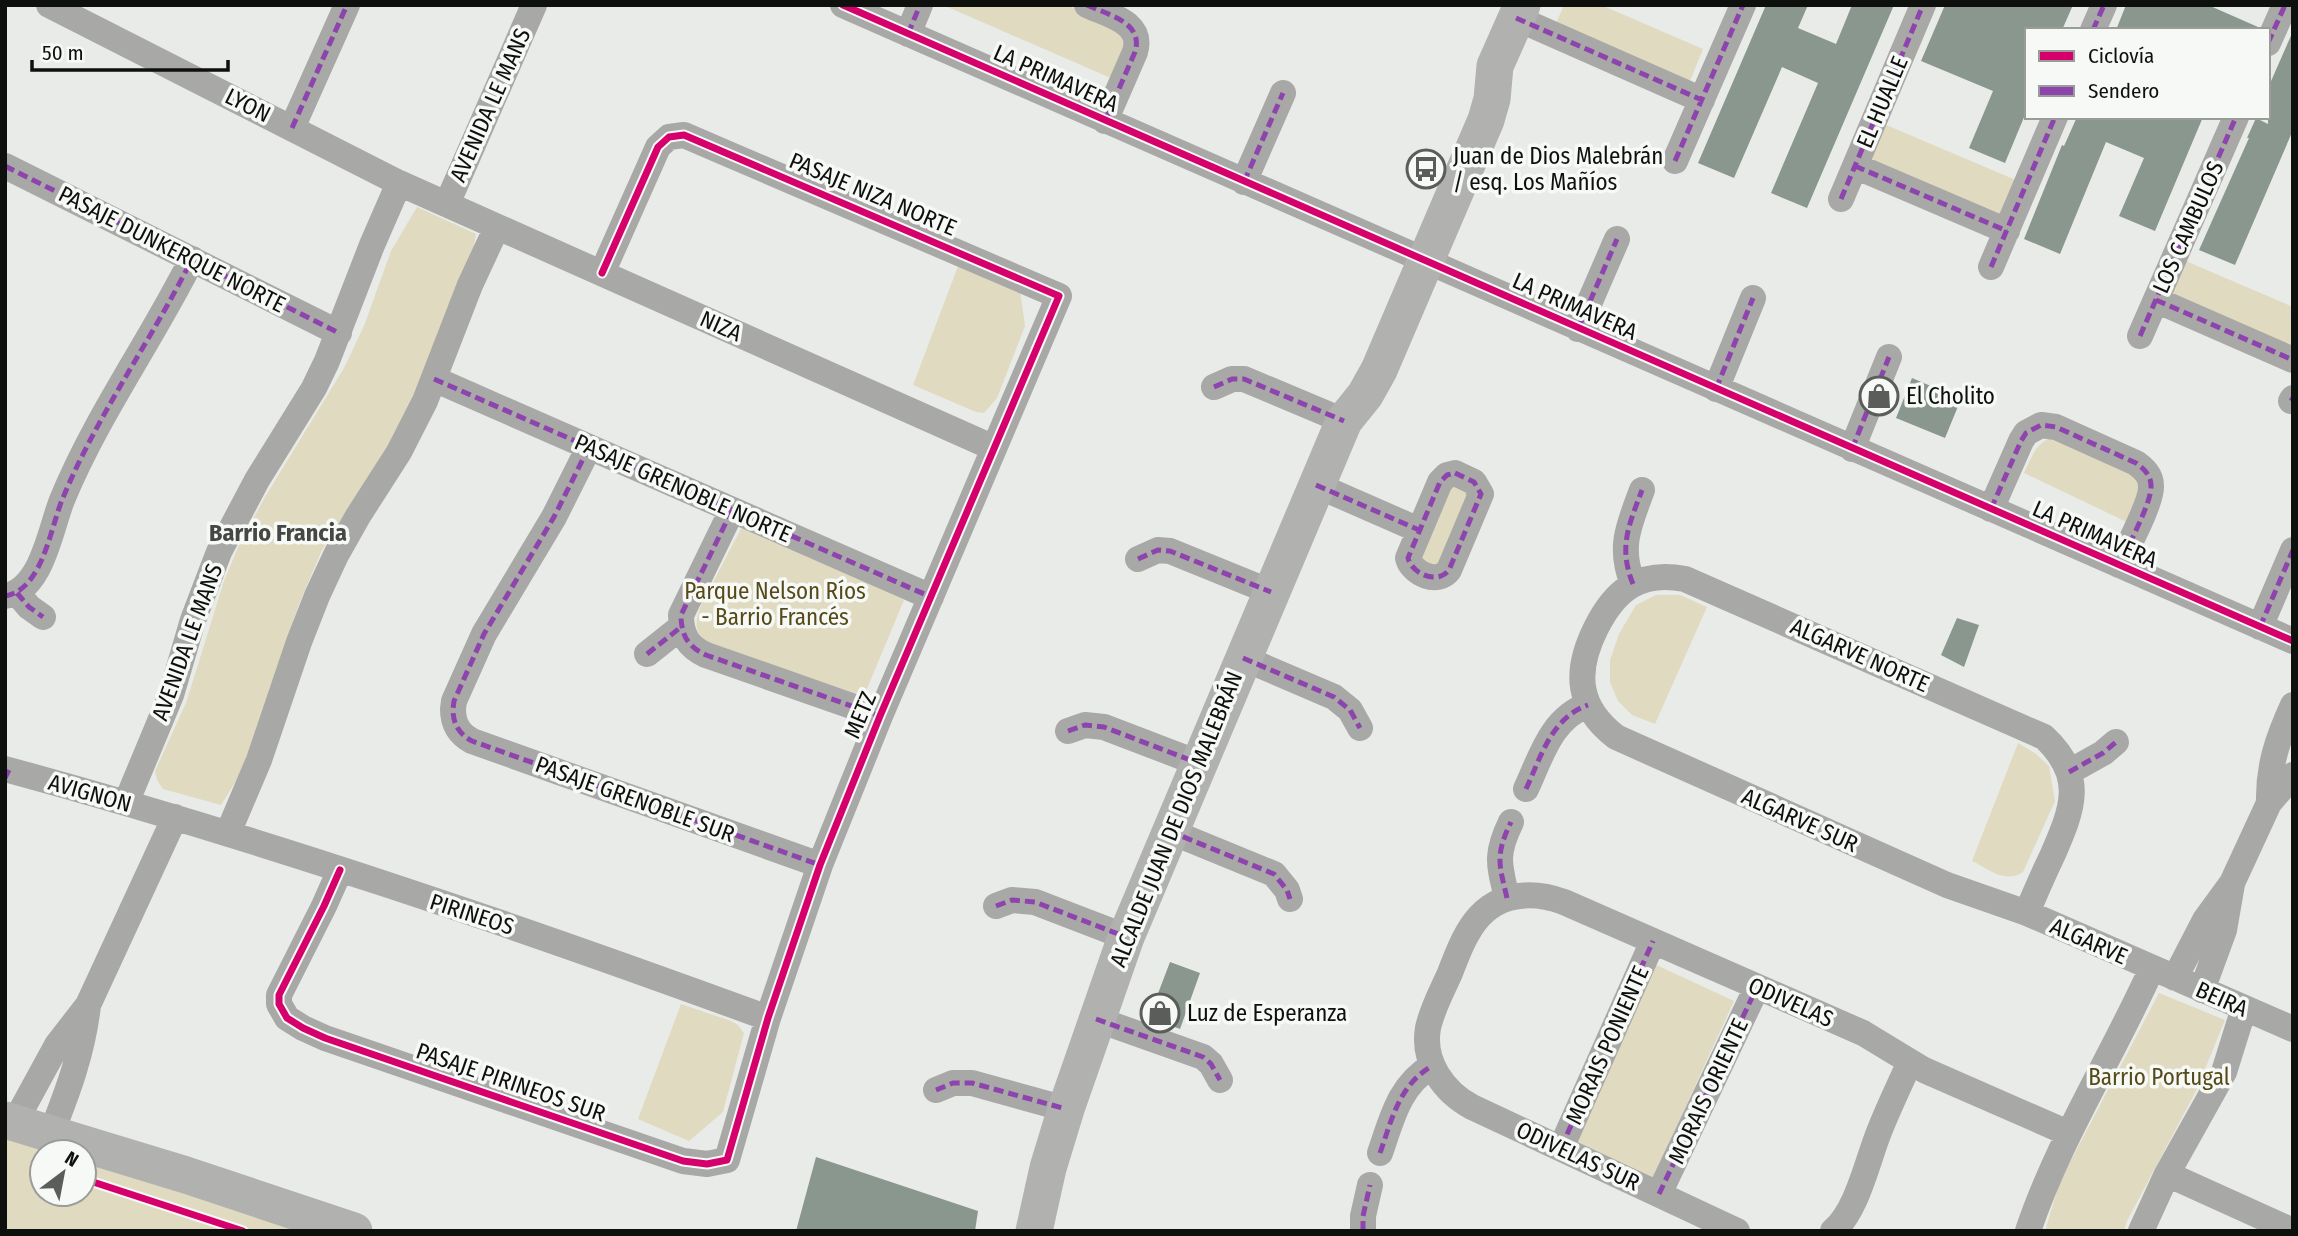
<svg xmlns="http://www.w3.org/2000/svg" width="2298" height="1236" font-family="'Fira Sans Condensed',sans-serif">
<rect width="100%" height="100%" fill="#e9ebe8"/>
<path fill="#e0dac0" d="M 943,5 L 1067,5 L 1118,29 L 1128,40 L 1113,79 Z
M 1564,5 L 1601,5 L 1703,49 L 1688,86 L 1554,28 Z
M 1884,124 L 2018,181 L 2003,217 L 1869,160 Z
M 417,207 L 476,234 L 472,258 L 405,423 L 322,550 L 299,604 L 241,773 L 221,805 L 163,789 L 157,780 L 155,771 L 186,703 L 224,581 L 239,545 L 265,497 L 344,368 L 364,326 L 391,251 Z
M 2181,259 L 2293,307 L 2293,350 L 2165,296 Z
M 960,261 L 1019,283 L 1025,326 L 997,398 L 984,413 L 976,412 L 913,385 Z
M 2055,436 L 2130,469 L 2142,485 L 2129,523 L 2024,473 C 2032,456 2036,442 2055,436 Z
M 1450,482 L 1475,493 L 1442,569 L 1418,559 Z
M 744,523 L 904,600 L 864,696 L 713,646 C 693,634 694,625 701,605 Z
M 1656,595 L 1680,595 L 1707,607 L 1655,724 L 1632,715 L 1618,701 L 1610,682 L 1610,660 L 1619,634 L 1636,605 Z
M 2018,743 L 2036,754 L 2049,766 L 2055,801 L 2023,872 C 2005,884 1989,869 1972,861 Z
M 1652,963 L 1734,1001 L 1652,1180 L 1570,1142 Z
M 2159,993 L 2225,1020 L 2196,1091 L 2127,1221 L 2124,1231 L 2045,1231 L 2060,1181 Z
M 681,1004 L 731,1021 L 738,1025 L 744,1033 L 723,1112 L 689,1141 L 638,1119 Z
M 5,1134 L 66,1152 L 42,1152 L 42,1194 L 84,1194 L 84,1157 L 322,1231 L 5,1231 Z"/>
<path fill="#89978f" d="M 1766,5 L 1808,5 L 1798,28 L 1836,44 L 1852,5 L 1894,5 L 1807,208 L 1771,193 L 1818,83 L 1782,67 L 1734,178 L 1698,163 Z
M 1945,5 L 2073,5 L 2062,30 L 2027,30 L 2027,110 L 2005,163 L 1969,148 L 1993,91 L 1921,61 Z
M 2126,5 L 2208,5 L 2258,27 L 2257,30 L 2116,30 Z
M 2293,31 L 2293,130 L 2235,265 L 2199,250 L 2249,138 L 2247,138 L 2256,118 L 2268,124 L 2268,88 Z
M 2077,117 L 2203,117 L 2155,231 L 2119,216 L 2144,158 L 2106,142 L 2060,254 L 2024,239 L 2062,145 L 2064,146 Z
M 1912,378 L 1961,399 L 1945,438 L 1896,418 Z
M 1957,618 L 1979,625 L 1964,667 L 1941,655 Z
M 1170,962 L 1200,973 L 1180,1029 L 1149,1017 Z
M 816,1157 L 978,1211 L 975,1231 L 796,1231 Z"/>
<g fill="none" stroke-linecap="round" stroke-linejoin="round">
<path stroke="#a8a8a7" stroke-width="26" d="M 49,5 L 399,183 L 994,448
M 843,5 L 2293,641
M 1087,5 C 1108,15 1144,22 1135,52 L 1105,121
M 1516,18 L 1702,100
M 2093,30 L 2104,5
M 908,34 L 920,5
M 2268,43 L 2285,5
M 292,128 L 347,5
M 1675,161 L 1743,5
M 5,166 L 339,333
M 1855,166 L 2007,231
M 1244,182 L 1283,93
M 1841,199 L 1923,5
M 447,204 L 534,5
M 1991,267 L 2055,117
M 2156,300 L 2293,360
M 1578,329 L 1617,239
M 2140,336 L 2236,117
M 434,379 L 931,597
M 1214,387 L 1232,379 L 1244,379 L 1344,421
M 1716,389 L 1753,298
M 2291,401 L 2293,398
M 589,447 L 554,517 L 484,634 L 454,701 L 453,709 C 453,724 459,734 472,741 L 820,865
M 1852,449 L 1889,357
M 1455,473 L 1474,482 L 1481,494 L 1449,570 C 1438,585 1412,574 1408,558 L 1440,482 L 1447,475 Z
M 1316,485 L 1419,530
M 1991,509 L 2021,441 L 2026,433 L 2041,425 L 2056,427 L 2136,463 C 2144,469 2151,475 2151,486 C 2152,502 2127,548 2119,565
M 732,510 L 681,615 C 681,635 688,647 706,655 L 880,716
M 1138,559 L 1158,550 L 1170,551 L 1271,592
M 1633,584 C 1618,547 1629,525 1642,490
M 17,593 L 29,607 L 43,617
M 5,596 C 42,590 50,530 62,500 C 97,415 151,341 192,259
M 2260,627 L 2293,550
M 647,654 L 681,627
M 1243,658 L 1334,697 L 1350,710 L 1360,728
M 1068,731 L 1085,725 L 1104,727 L 1198,763
M 5,769 C 263,839 517,926 768,1018
M 2069,772 L 2103,753 L 2116,742
M 1526,789 C 1541,757 1551,718 1588,705
M 126,803 L 171,695 L 193,620 L 219,552 L 257,480 L 314,388 L 327,361 L 372,245 L 399,183
M 2269,803 C 2268,766 2278,738 2293,705
M 1169,831 L 1274,874 L 1287,890 L 1290,899
M 228,833 L 259,760 L 299,642 L 317,596 L 336,555 L 358,516 L 399,452 L 425,401 L 470,285 L 497,227
M 340,870 L 324,906 L 279,995 L 279,1004 L 287,1018 L 303,1028 L 325,1038 L 683,1161 L 707,1164 L 727,1160 L 768,1018 L 820,865 L 880,716 L 1059,296 L 684,135 L 669,137 L 658,147 L 602,273
M 1507,898 C 1499,864 1495,855 1511,822
M 996,906 L 1012,900 L 1035,902 L 1126,937
M 2027,913 C 2035,893 2044,873 2053,854 C 2073,808 2086,776 2044,737 L 1685,579 C 1640,570 1615,590 1596,628 C 1574,672 1577,707 1616,737 L 1947,885 L 2027,913 L 2293,1029
M 2175,978 L 2205,920 L 2232,883 L 2269,803 L 2293,775
M 2202,990 L 2224,930 L 2232,884
M 1096,1019 L 1203,1057 L 1211,1064 L 1220,1080
M 936,1090 L 953,1083 L 972,1083 L 1066,1109
M 15,1122 L 57,1045 L 88,1005 L 175,817
M 51,1134 C 68,1091 83,1051 88,1005
M 1561,1148 L 1653,941
M 1380,1153 C 1392,1119 1399,1085 1432,1066
M 2167,1174 L 2293,1231
M 1659,1194 L 1757,987
M 1363,1231 L 1363,1216 L 1370,1185
M 1737,1231 L 1472,1107 C 1444,1092 1422,1062 1428,1028 C 1432,1009 1442,991 1450,973 C 1455,960 1460,946 1467,934 C 1488,895 1525,888 1564,902 L 1863,1033 L 1924,1070 L 2068,1133
M 1833,1231 C 1857,1211 1867,1162 1879,1132 C 1888,1109 1899,1086 1910,1062
M 2028,1231 C 2059,1139 2112,1057 2152,968
M 2141,1231 L 2167,1174 L 2224,1072 L 2244,1008"/>
<path stroke="#b1b1b0" stroke-width="37" d="M 5,1120 L 186,1175 L 354,1231
M 1034,1231 L 1048,1168 L 1066,1109 L 1126,937 L 1344,421 L 1365,395 L 1379,370 L 1486,120 L 1492,99 L 1495,66 L 1522,5"/>
<path stroke="#8e44ad" stroke-width="5" stroke-dasharray="10 5" stroke-linecap="butt" d="M 1087,5 C 1108,15 1144,22 1135,52 L 1105,121
M 1516,18 L 1702,100
M 2093,30 L 2104,5
M 908,34 L 920,5
M 2268,43 L 2285,5
M 292,128 L 347,5
M 1675,161 L 1743,5
M 5,166 L 339,333
M 1855,166 L 2007,231
M 1244,182 L 1283,93
M 1841,199 L 1923,5
M 1991,267 L 2055,117
M 2156,300 L 2293,360
M 1578,329 L 1617,239
M 2140,336 L 2236,117
M 434,379 L 931,597
M 1214,387 L 1232,379 L 1244,379 L 1344,421
M 1716,389 L 1753,298
M 2291,401 L 2293,398
M 589,447 L 554,517 L 484,634 L 454,701 L 453,709 C 453,724 459,734 472,741 L 820,865
M 1852,449 L 1889,357
M 1455,473 L 1474,482 L 1481,494 L 1449,570 C 1438,585 1412,574 1408,558 L 1440,482 L 1447,475 Z
M 1316,485 L 1419,530
M 1991,509 L 2021,441 L 2026,433 L 2041,425 L 2056,427 L 2136,463 C 2144,469 2151,475 2151,486 C 2152,502 2127,548 2119,565
M 732,510 L 681,615 C 681,635 688,647 706,655 L 880,716
M 1138,559 L 1158,550 L 1170,551 L 1271,592
M 1633,584 C 1618,547 1629,525 1642,490
M 17,593 L 29,607 L 43,617
M 5,596 C 42,590 50,530 62,500 C 97,415 151,341 192,259
M 2260,627 L 2293,550
M 647,654 L 681,627
M 1243,658 L 1334,697 L 1350,710 L 1360,728
M 1068,731 L 1085,725 L 1104,727 L 1198,763
M 2069,772 L 2103,753 L 2116,742
M 5,778 L 9,770
M 1526,789 C 1541,757 1551,718 1588,705
M 1169,831 L 1274,874 L 1287,890 L 1290,899
M 1507,898 C 1499,864 1495,855 1511,822
M 996,906 L 1012,900 L 1035,902 L 1126,937
M 1096,1019 L 1203,1057 L 1211,1064 L 1220,1080
M 936,1090 L 953,1083 L 972,1083 L 1066,1109
M 1561,1148 L 1653,941
M 1380,1153 C 1392,1119 1399,1085 1432,1066
M 1659,1194 L 1757,987
M 1363,1231 L 1363,1216 L 1370,1185"/>
<defs>
<path id="cycleway" d="M 843,5 L 2293,641
M 340,870 L 324,906 L 279,995 L 279,1004 L 287,1018 L 303,1028 L 325,1038 L 683,1161 L 707,1164 L 727,1160 L 768,1018 L 820,865 L 880,716 L 1059,296 L 684,135 L 669,137 L 658,147 L 602,273
M 84,1179 L 243,1231"/>
</defs>
<use href="#cycleway" stroke="#f6f9f5" stroke-width="11"/>
<use href="#cycleway" stroke="#d6006c" stroke-width="7"/>
</g>
<defs>
<symbol id="bus-ring" viewBox="-11 -11 22 22"><circle r="9.5" fill="#f6f9f5" stroke="#5b5d5a" stroke-width="1.5"/><path d="M-5-6H5V4H4V6H2V4H-2V6H-4V4H-5ZM-3.5-4V0h7V-4ZM-3.5 1.2v1.5H-2V1.2ZM2 1.2v1.5H3.5V1.2Z" fill="#5b5d5a"/></symbol>
<symbol id="shop-ring" viewBox="-11 -11 22 22"><circle r="9.5" fill="#f6f9f5" stroke="#5b5d5a" stroke-width="1.5"/><path d="M-5-2.5h2.3a2.7 3.5 0 0 1 5.4 0H5L5.5 6h-11ZM-1.5-2.5h3a1.5 2.3 0 0 0-3 0Z" fill="#5b5d5a"/></symbol>
</defs>
<g fill-rule="evenodd">
<use href="#bus-ring" x="1404" y="147" width="44" height="44"/>
<use href="#shop-ring" x="1857" y="374" width="44" height="44"/>
<use href="#shop-ring" x="1138" y="991" width="44" height="44"/>
</g>
<g text-anchor="middle" stroke-width="7" stroke-linejoin="round" paint-order="stroke">
<g font-size="23" fill="#0e100e" stroke="#f6f9f5">
<text transform="translate(1056 78) rotate(24)" y="8">LA PRIMAVERA</text>
<text transform="translate(1882 102) rotate(-67)" y="8">EL HUALLE</text>
<text transform="translate(248 105) rotate(27)" y="8">LYON</text>
<text transform="translate(490 105) rotate(-66)" y="8">AVENIDA LE MANS</text>
<text transform="translate(873 194) rotate(23)" y="8">PASAJE NIZA NORTE</text>
<text transform="translate(2188 227) rotate(-66)" y="8">LOS CAMBULOS</text>
<text transform="translate(172 249) rotate(27)" y="8">PASAJE DUNKERQUE NORTE</text>
<text transform="translate(1575 306) rotate(24)" y="8">LA PRIMAVERA</text>
<text transform="translate(721 326) rotate(24)" y="8">NIZA</text>
<text transform="translate(683 488) rotate(24)" y="8">PASAJE GRENOBLE NORTE</text>
<text transform="translate(2095 534) rotate(24)" y="8">LA PRIMAVERA</text>
<text transform="translate(187 642) rotate(-70)" y="8">AVENIDA LE MANS</text>
<text transform="translate(1860 655) rotate(24)" y="8">ALGARVE NORTE</text>
<text transform="translate(860 715) rotate(-67)" y="8">METZ</text>
<text transform="translate(90 793) rotate(16)" y="8">AVIGNON</text>
<text transform="translate(635 799) rotate(20)" y="8">PASAJE GRENOBLE SUR</text>
<text transform="translate(1176 819) rotate(-68)" y="8">ALCALDE JUAN DE DIOS MALEBRÁN</text>
<text transform="translate(1800 820) rotate(24)" y="8">ALGARVE SUR</text>
<text transform="translate(472 914) rotate(18)" y="8">PIRINEOS</text>
<text transform="translate(2089 941) rotate(24)" y="8">ALGARVE</text>
<text transform="translate(2222 999) rotate(24)" y="8">BEIRA</text>
<text transform="translate(1791 1002) rotate(24)" y="8">ODIVELAS</text>
<text transform="translate(1607 1045) rotate(-66)" y="8">MORAIS PONIENTE</text>
<text transform="translate(511 1082) rotate(19)" y="8">PASAJE PIRINEOS SUR</text>
<text transform="translate(1708 1091) rotate(-65)" y="8">MORAIS ORIENTE</text>
<text transform="translate(1578 1156) rotate(25)" y="8">ODIVELAS SUR</text>
</g>
<g font-size="23" fill="#0e100e" stroke="#f6f9f5" text-anchor="start">
<text x="1453" y="164">Juan de Dios Malebrán<tspan x="1453" dy="26">/ esq. Los Mañíos</tspan></text>
<text x="1906" y="404">El Cholito</text>
<text x="1187" y="1021">Luz de Esperanza</text>
</g>
<g font-size="23" fill="#564a1a" stroke="#f6f9f5">
<text x="775" y="599">Parque Nelson Ríos<tspan x="775" dy="26">- Barrio Francés</tspan></text>
<text x="2159" y="1085">Barrio Portugal</text>
</g>
<g font-size="24" font-weight="bold" fill="#444743" stroke="#f6f9f5">
<text x="278" y="541">Barrio Francia</text>
</g>
</g>
<rect width="2298" height="1236" fill="none" stroke="#0e100e" stroke-width="14"/>
<rect x="2025" y="28" width="245" height="91" fill="#f6f9f5" stroke="#999c99" stroke-width="2"/>
<rect x="2039" y="51" width="35" height="10" fill="#d6006c" stroke="#999c99" stroke-width="2"/>
<text x="2088" y="63" font-size="21" fill="#0e100e">Ciclovía</text>
<rect x="2039" y="86" width="35" height="10" fill="#8e44ad" stroke="#999c99" stroke-width="2"/>
<text x="2088" y="98" font-size="21" fill="#0e100e">Sendero</text>
<g transform="translate(63 1173) rotate(32)"><circle r="33" fill="#f6f9f5" stroke="#999c99" stroke-width="2"/>
<path d="M0-5L12 26L0 18L-12 26Z" fill="#5b5d5a"/>
<text y="-10" font-size="19" font-weight="bold" text-anchor="middle" fill="#0e100e">N</text>
</g>
<path d="M32 60v10h196v-10" fill="none" stroke="#0e100e" stroke-width="3.5"/>
<text x="42" y="60" font-size="21" fill="#0e100e" stroke="#f6f9f5" stroke-width="5" paint-order="stroke">50 m</text>
</svg>
